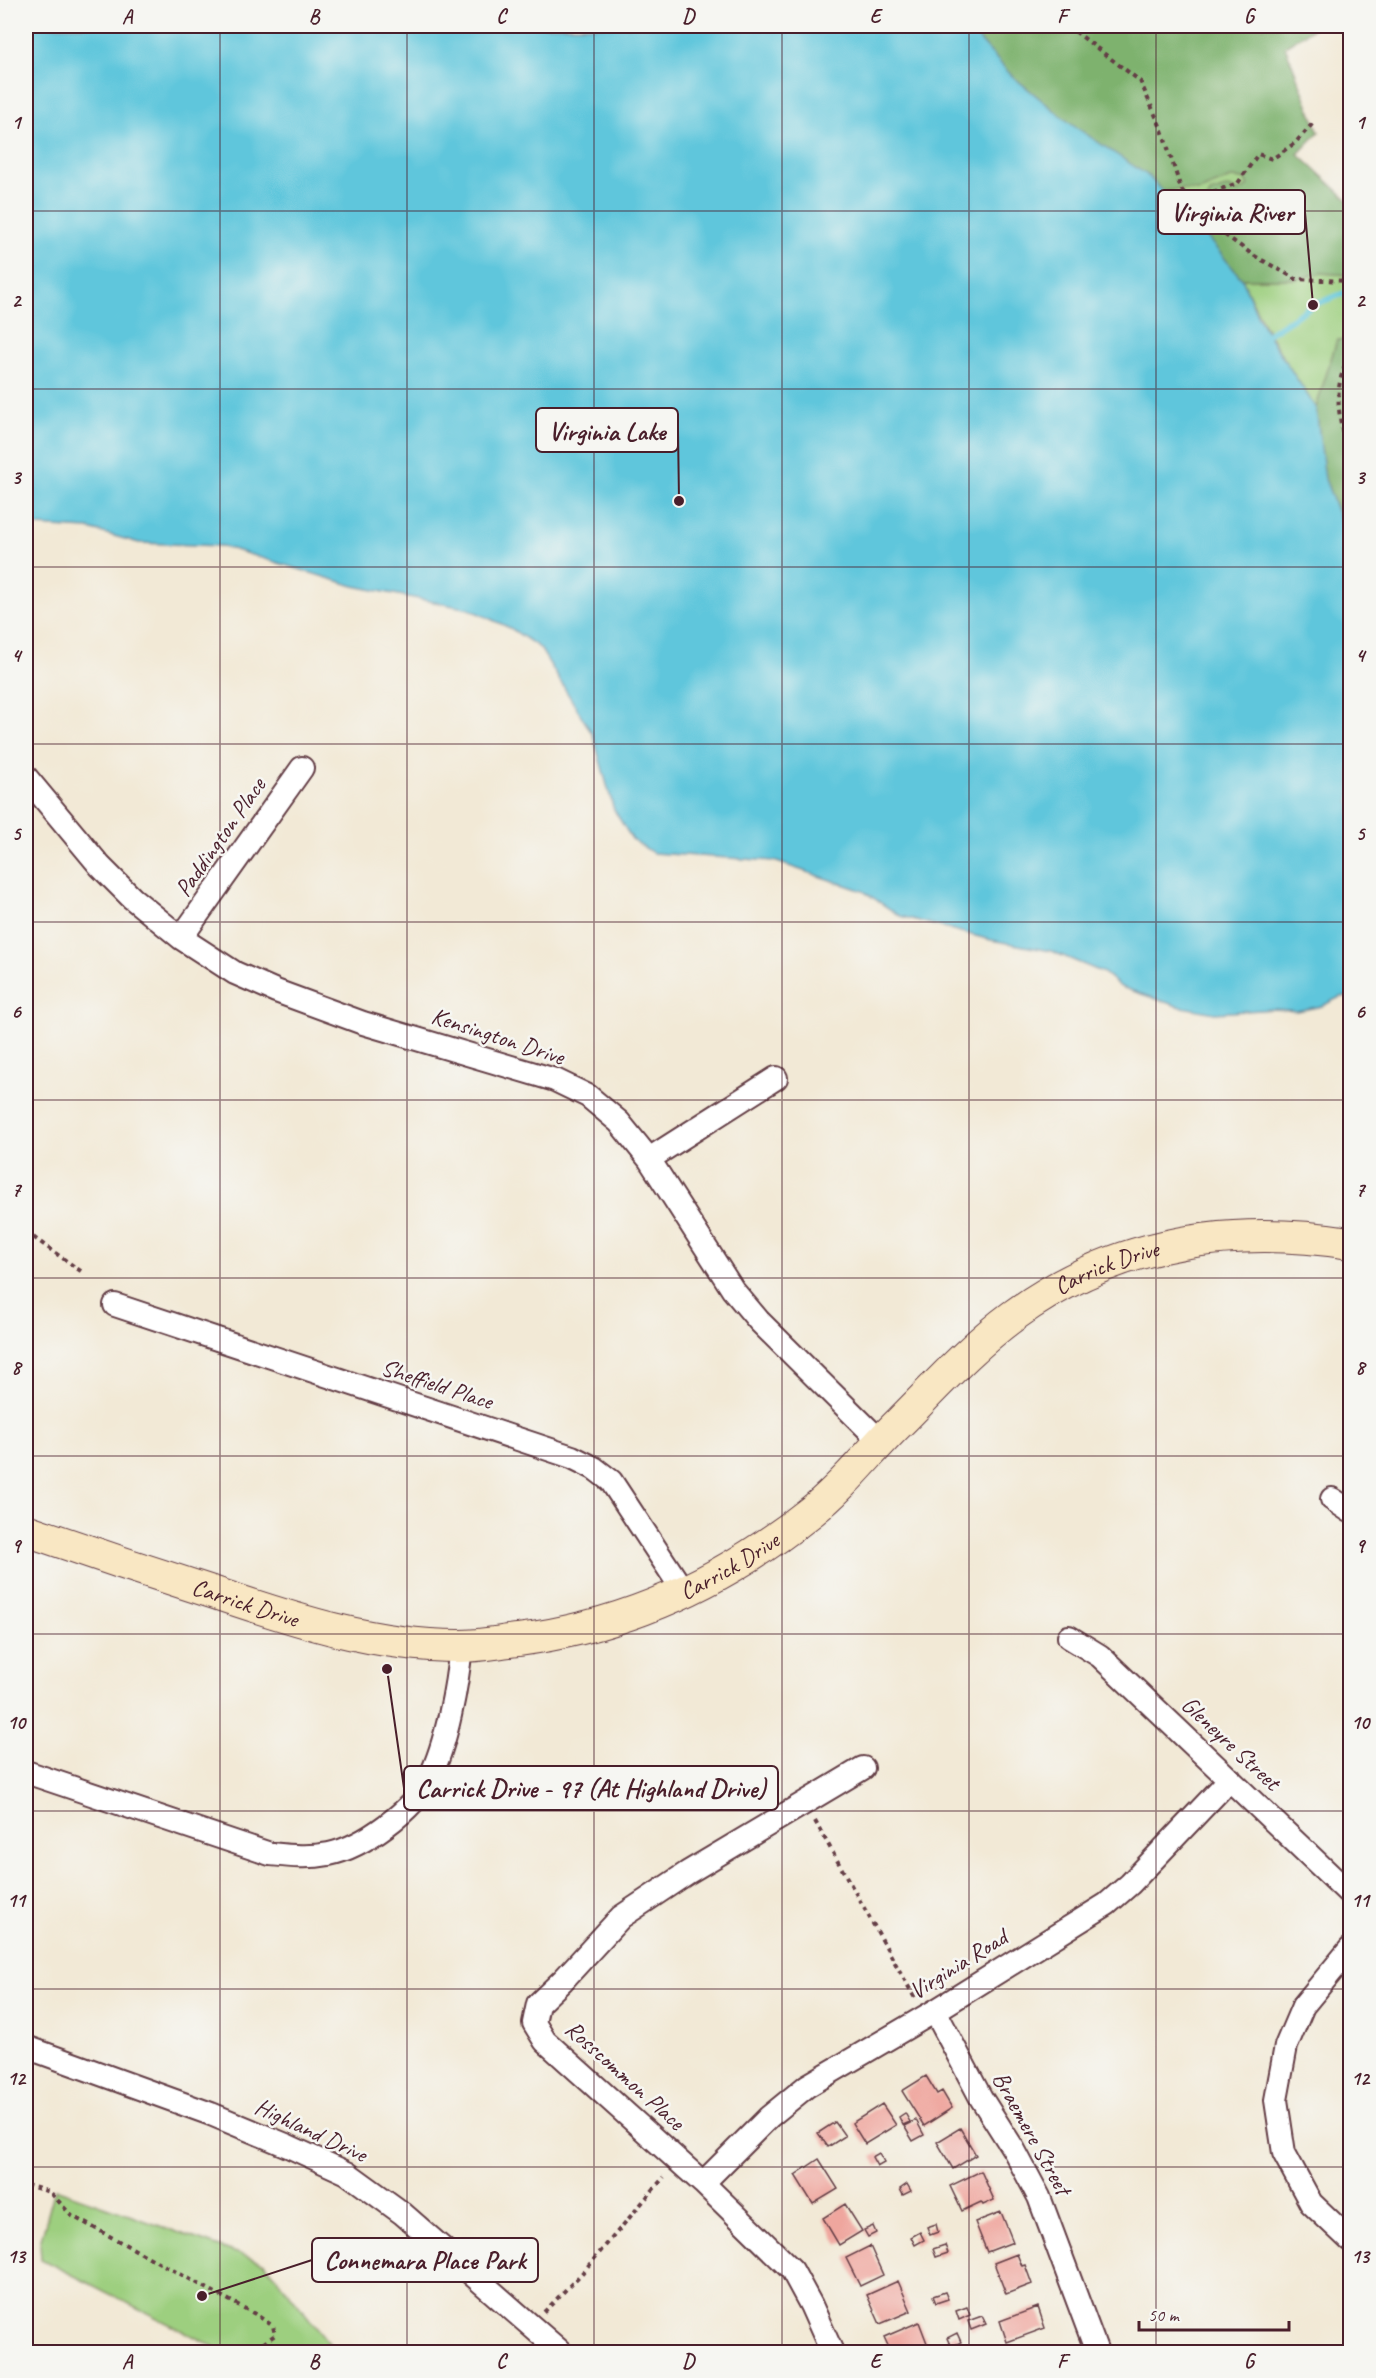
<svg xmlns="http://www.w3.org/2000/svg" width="1376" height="2378" font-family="Caveat,sans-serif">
<rect width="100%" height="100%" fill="#f6f6f2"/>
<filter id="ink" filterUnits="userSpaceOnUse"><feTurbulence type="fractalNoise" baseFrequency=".0167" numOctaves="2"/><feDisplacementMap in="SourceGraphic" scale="12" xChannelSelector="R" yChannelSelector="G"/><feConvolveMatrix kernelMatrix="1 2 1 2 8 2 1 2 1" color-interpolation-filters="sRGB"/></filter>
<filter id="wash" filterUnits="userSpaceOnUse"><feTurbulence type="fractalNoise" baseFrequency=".008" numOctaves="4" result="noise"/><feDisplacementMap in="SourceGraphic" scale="24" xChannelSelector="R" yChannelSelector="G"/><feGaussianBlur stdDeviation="1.35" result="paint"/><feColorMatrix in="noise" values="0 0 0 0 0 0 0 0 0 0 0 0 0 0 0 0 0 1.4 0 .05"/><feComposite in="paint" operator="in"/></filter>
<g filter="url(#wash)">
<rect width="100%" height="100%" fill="#f2e9d6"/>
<path fill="#9dcf7f" stroke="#747755" stroke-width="1.5" d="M 1231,178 L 1244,179 L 1248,186 L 1239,192 L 1205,206 L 1206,237 L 1163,192 L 1181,189 L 1199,191 Z
M 1321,273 L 1350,275 L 1350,340 L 1337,340 L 1316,408 C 1288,366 1262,326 1242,279 L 1296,279 Z
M 55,2189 L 265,2263 L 336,2352 L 224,2352 L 41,2259 L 40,2243 Z"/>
<path fill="#7eb26e" stroke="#64684c" stroke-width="1.5" d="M 967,26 L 1317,26 L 1285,46 L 1319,132 L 1298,154 L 1350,202 L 1350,275 L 1321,273 L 1296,279 L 1242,279 L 1206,237 L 1205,206 L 1210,193 L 1229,187 L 1239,192 L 1248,186 L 1244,179 L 1231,178 L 1199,191 L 1181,189 L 1163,192 L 1147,175 L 1071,124 L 1011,75 Z
M 1337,340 L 1350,340 L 1350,545 L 1325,479 L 1316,408 Z"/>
<path fill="#5fc6dc" stroke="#547284" stroke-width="1.5" d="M 26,26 L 967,26 L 1011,75 L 1071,124 L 1147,175 L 1200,229 L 1242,279 L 1258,317 L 1274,344 L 1316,408 L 1325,479 L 1350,545 L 1350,996 L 1340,997 L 1322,1006 L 1297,1011 L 1275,1009 L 1215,1013 L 1177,1006 L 1121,987 L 1104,973 L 1051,951 L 991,940 L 900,916 L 863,891 L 774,861 L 653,853 L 632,839 L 614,810 L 593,735 L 540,648 L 510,628 L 469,609 L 354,586 L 222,546 L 139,543 L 89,529 L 35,526 L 26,524 Z"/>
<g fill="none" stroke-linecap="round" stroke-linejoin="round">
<path stroke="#5fc6dc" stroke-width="6" d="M 1268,334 L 1313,305 L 1350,291"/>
</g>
<g id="blocks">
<path fill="#efa69e" d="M 926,2076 L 937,2094 L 942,2091 L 952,2108 L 924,2126 L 902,2091 Z
M 882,2104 L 896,2125 L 865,2144 L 852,2123 Z
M 905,2113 L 910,2122 L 903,2125 L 899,2117 Z
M 916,2120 L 924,2135 L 913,2141 L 904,2126 Z
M 835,2122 L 845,2136 L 828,2147 L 818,2133 Z
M 960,2128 L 976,2155 L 953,2169 L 937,2142 Z
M 879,2153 L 884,2162 L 877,2166 L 872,2157 Z
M 819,2159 L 838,2189 L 813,2204 L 795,2175 Z
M 981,2171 L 994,2200 L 983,2205 L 981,2202 L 962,2211 L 950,2186 Z
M 907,2184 L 911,2191 L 903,2195 L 900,2189 Z
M 845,2204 L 862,2231 L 839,2245 L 823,2218 Z
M 1001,2212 L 1013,2242 L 987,2252 L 975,2222 Z
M 936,2224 L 938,2232 L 930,2235 L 927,2227 Z
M 873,2226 L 876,2233 L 868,2237 L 864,2230 Z
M 920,2232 L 924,2240 L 915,2245 L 911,2237 Z
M 945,2245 L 948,2253 L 936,2257 L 933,2249 Z
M 870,2246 L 883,2275 L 860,2286 L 846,2258 Z
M 1017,2254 L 1022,2266 L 1025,2265 L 1032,2284 L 1006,2294 L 994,2263 Z
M 898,2281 L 911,2311 L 880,2324 L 867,2295 Z
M 945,2292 L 948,2299 L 936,2303 L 933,2296 Z
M 967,2307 L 970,2315 L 959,2320 L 956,2311 Z
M 1038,2307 L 1045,2328 L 1007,2342 L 1000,2321 Z
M 982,2316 L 986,2324 L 971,2330 L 968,2321 Z
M 919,2322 L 927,2343 L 904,2352 L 891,2352 L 884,2337 Z
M 957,2333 L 961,2342 L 951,2347 L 947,2338 Z"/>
</g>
</g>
<g filter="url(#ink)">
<use href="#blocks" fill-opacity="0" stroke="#633d45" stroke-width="1.5"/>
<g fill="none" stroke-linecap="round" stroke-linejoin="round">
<defs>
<path id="street" d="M 26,777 L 100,866 L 132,898 L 181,938 L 235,973 L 276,991 L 363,1023 L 555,1080 L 588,1096 L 619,1122 L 649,1159 L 733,1290 L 759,1321 L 880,1441
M 181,938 L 302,768
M 649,1159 L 776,1078
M 115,1305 L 572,1457 L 594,1468 L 611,1481 L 684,1592
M 1332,1499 L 1350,1511
M 1069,1637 L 1100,1656 L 1350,1894
M 26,1772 L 270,1854 C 290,1856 308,1858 329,1854 C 363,1847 414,1810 429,1779 C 447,1743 457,1686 461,1646
M 1350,1949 L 1303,2006 L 1286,2046 L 1276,2100 L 1284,2153 L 1311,2203 L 1350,2240
M 935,2011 L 981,2098 L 1014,2150 L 1039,2197 L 1097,2352
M 26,2047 L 211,2114 L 288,2146 L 347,2173 L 402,2213 L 561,2352
M 703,2183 L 769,2117 L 807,2086 L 935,2011 L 1107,1904 L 1130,1884 L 1230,1779
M 832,2352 L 811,2305 L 792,2270 L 703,2183 L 545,2041 L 534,2023 L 538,2004 L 563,1980 L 621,1917 L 687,1873 L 863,1768"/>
<g id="secondary">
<path id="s1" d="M 26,1530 C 89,1552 152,1573 215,1593 C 295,1620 374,1646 459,1646 C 479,1646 499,1642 518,1640 C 628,1626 726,1580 812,1511 C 845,1485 870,1451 900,1422 C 936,1386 972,1346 1013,1316 C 1114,1242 1229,1224 1350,1243"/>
</g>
</defs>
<use href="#street" stroke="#633d45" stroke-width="26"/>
<use href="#secondary" stroke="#633d45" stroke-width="34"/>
<path stroke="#633d45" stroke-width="4" stroke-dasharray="4.5 4.5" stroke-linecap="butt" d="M 1068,26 L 1140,81 L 1162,130 L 1181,189 L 1207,222 L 1253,255 L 1296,279 L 1350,281
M 1188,198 L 1198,200 L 1210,193 L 1238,183 L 1258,154 L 1272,159 L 1295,143 L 1315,121
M 1350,358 C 1329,388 1342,426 1348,459 L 1349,469 L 1346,479 L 1350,488
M 26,1232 L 82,1272
M 815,1821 L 916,2000
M 26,2185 L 50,2192 L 72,2216 L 255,2314 L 273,2326 L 275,2335 L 261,2345 L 237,2352
M 544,2312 L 583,2272 L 664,2177"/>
<use href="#street" stroke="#fff" stroke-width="22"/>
<use href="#secondary" stroke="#f9e7c3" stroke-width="32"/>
</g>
</g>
<path fill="none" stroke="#4a1f2b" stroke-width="1.5" stroke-opacity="0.55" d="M 220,26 L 220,2352M 407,26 L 407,2352M 594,26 L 594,2352M 782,26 L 782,2352M 969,26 L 969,2352M 1156,26 L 1156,2352M 26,211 L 1350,211M 26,389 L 1350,389M 26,567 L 1350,567M 26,744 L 1350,744M 26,922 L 1350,922M 26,1100 L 1350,1100M 26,1278 L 1350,1278M 26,1456 L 1350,1456M 26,1634 L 1350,1634M 26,1811 L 1350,1811M 26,1989 L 1350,1989M 26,2167 L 1350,2167"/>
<g text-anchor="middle" stroke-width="5" stroke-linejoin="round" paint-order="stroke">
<g font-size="24" fill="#4a1f2b" stroke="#f6f6f2">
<text transform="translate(220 837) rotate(-55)" y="8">Paddington Place</text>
<text transform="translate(498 1036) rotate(18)" y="8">Kensington Drive</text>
<text dy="8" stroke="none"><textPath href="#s1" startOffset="1221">Carrick Drive</textPath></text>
<text transform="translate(437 1384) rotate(18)" y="8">Sheffield Place</text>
<text dy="8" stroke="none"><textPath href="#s1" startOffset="735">Carrick Drive</textPath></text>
<text dy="8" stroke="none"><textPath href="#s1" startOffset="231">Carrick Drive</textPath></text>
<text transform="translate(1231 1743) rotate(43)" y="8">Gleneyre Street</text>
<text transform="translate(958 1964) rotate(-32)" y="8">Virginia Road</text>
<text transform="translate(625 2075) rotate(42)" y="8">Rosscommon Place</text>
<text transform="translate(311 2130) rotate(25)" y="8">Highland Drive</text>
<text transform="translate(1032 2133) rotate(61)" y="8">Braemere Street</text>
</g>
</g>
<path fill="none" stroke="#4a1f2b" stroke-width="2" d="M1313 305L1305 212M679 501L678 430M387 1669L404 1788M202 2296L312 2260"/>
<g fill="#4a1f2b" stroke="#f6f6f2" stroke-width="2">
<circle cx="1313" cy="305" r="6"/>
<circle cx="679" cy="501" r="6"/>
<circle cx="387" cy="1669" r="6"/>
<circle cx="202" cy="2296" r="6"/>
</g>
<g fill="#f6f6f2" stroke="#4a1f2b" stroke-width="2">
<rect x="1158" y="190" width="147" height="44" rx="6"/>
<rect x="536" y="408" width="142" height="44" rx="6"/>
<rect x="404" y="1766" width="374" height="44" rx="6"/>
<rect x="312" y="2238" width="226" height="44" rx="6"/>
</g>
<g font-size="26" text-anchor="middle" font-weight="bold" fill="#4a1f2b">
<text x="1232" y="221">Virginia River</text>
<text x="607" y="440">Virginia Lake</text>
<text x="591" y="1797">Carrick Drive - 97 (At Highland Drive)</text>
<text x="425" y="2269">Connemara Place Park</text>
</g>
<rect width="1376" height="2378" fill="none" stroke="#f6f6f2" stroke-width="66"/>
<path d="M1139 2321v9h150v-9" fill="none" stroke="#4a1f2b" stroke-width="3"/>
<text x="1148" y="2321" font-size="18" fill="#4a1f2b" stroke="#f6f6f2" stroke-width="4.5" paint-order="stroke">50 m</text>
<rect x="33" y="33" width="1310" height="2312" fill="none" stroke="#4a1f2b" stroke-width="2"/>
<g font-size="20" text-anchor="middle" font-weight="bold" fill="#4a1f2b">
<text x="127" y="23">A</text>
<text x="314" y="23">B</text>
<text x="501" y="23">C</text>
<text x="688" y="23">D</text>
<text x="875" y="23">E</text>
<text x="1062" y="23">F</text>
<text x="1249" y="23">G</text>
<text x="16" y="129">1</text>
<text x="1360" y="129">1</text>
<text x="16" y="307">2</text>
<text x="1360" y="307">2</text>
<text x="16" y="484">3</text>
<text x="1360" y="484">3</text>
<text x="16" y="662">4</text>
<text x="1360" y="662">4</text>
<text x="16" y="840">5</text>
<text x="1360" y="840">5</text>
<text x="16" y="1018">6</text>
<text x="1360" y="1018">6</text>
<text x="16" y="1196">7</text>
<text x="1360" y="1196">7</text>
<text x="16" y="1374">8</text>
<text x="1360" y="1374">8</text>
<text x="16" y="1552">9</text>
<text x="1360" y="1552">9</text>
<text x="16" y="1729">10</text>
<text x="1360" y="1729">10</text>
<text x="16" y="1907">11</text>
<text x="1360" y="1907">11</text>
<text x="16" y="2085">12</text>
<text x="1360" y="2085">12</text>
<text x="16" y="2263">13</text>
<text x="1360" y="2263">13</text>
<text x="127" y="2368">A</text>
<text x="314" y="2368">B</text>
<text x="501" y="2368">C</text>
<text x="688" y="2368">D</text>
<text x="875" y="2368">E</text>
<text x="1062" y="2368">F</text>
<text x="1249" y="2368">G</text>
</g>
</svg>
